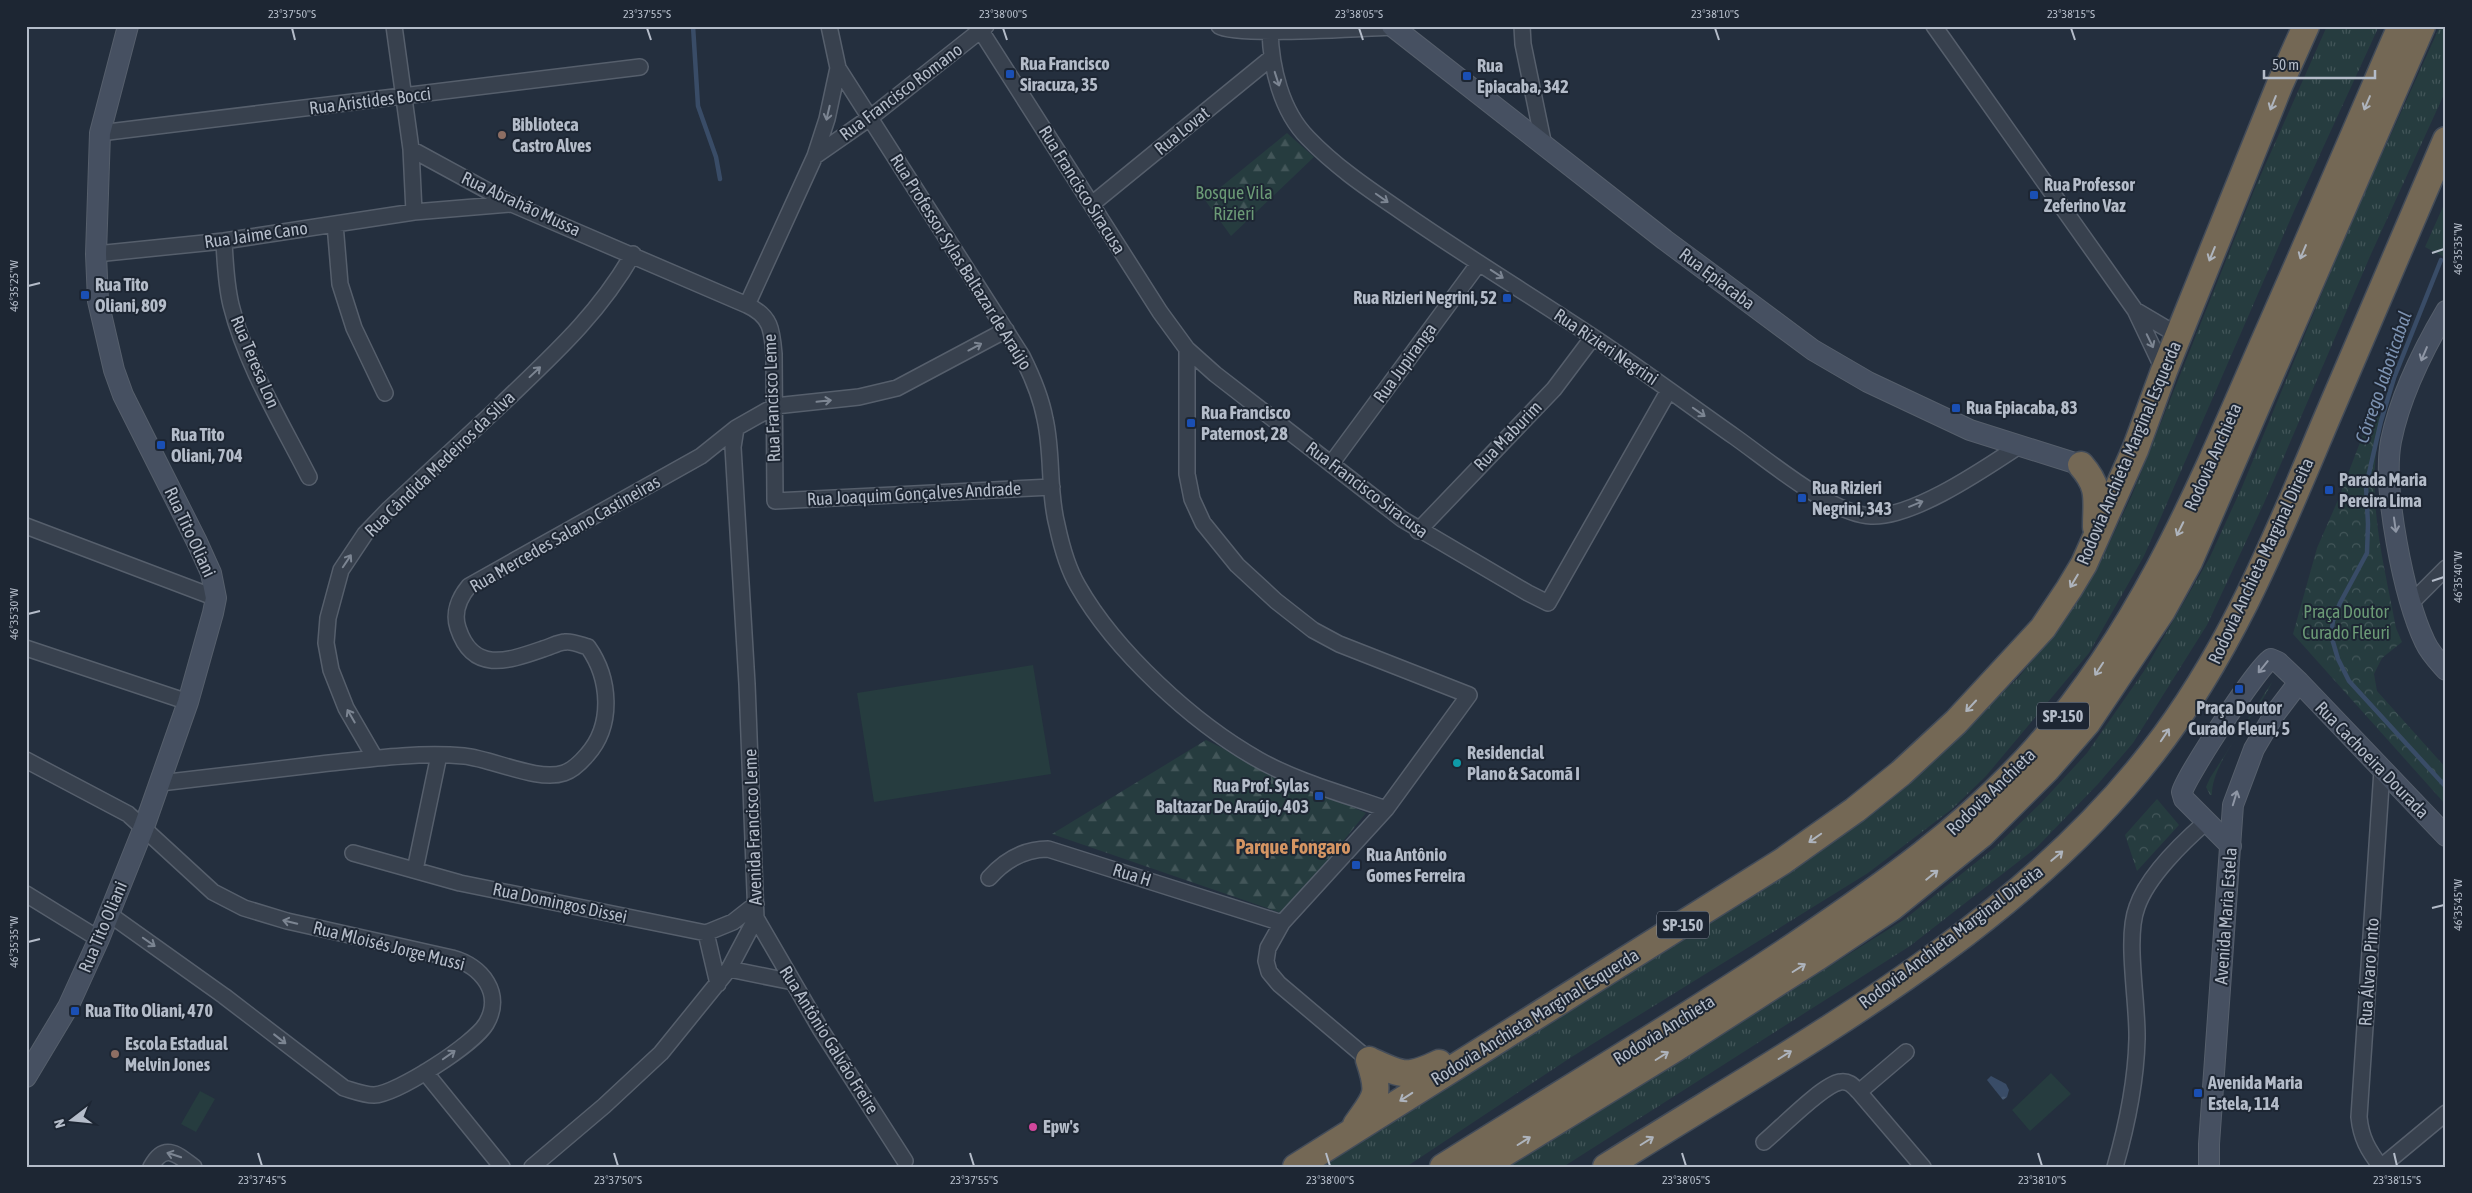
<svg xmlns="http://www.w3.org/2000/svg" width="2472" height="1193" font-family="'Asap Condensed',sans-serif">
<defs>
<pattern id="grass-tufts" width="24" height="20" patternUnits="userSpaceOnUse" patternTransform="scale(1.25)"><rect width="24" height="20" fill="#263c3f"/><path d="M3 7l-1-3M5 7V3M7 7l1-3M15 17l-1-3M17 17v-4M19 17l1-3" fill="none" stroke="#435659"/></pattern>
<pattern id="forest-firs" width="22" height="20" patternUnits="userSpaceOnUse" patternTransform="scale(1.25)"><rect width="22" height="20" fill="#263c3f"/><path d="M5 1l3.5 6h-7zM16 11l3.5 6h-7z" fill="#435659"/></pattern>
<pattern id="park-crowns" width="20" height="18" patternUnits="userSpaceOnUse" patternTransform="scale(1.25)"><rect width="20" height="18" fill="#263c3f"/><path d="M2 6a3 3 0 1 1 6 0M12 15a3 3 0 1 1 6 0" fill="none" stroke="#435659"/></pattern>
<pattern id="water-ripples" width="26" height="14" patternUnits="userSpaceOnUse" patternTransform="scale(1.25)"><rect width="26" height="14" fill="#394c67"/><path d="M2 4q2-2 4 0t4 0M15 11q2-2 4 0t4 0" fill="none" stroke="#53647b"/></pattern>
</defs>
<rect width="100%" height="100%" fill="#242f3e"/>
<path fill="url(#grass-tufts)" d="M 2327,26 L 2379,26 L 2294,211 L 2144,556 L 2089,653 L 1986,776 L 1952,809 L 1868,873 L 1570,1058 L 1406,1167 L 1315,1167 L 1893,794 L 2018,678 L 2064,622 L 2100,563 L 2132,495 L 2255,188 Z
M 2440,26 L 2446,26 L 2446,90 L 2371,254 L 2264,503 L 2207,625 L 2133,743 L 2098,784 L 2036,848 L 1910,946 L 1563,1167 L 1509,1167 L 1905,919 L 1994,848 L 2042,802 L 2087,753 L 2144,671 L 2209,559 L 2242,487 L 2351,223 Z
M 2446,200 L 2446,258 L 2425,247 Z"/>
<path fill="url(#forest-firs)" d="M 1287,133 L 1314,157 L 1231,236 L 1205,200 Z
M 1206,740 L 1280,776 L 1366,813 L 1284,914 L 1052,834 Z"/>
<path fill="url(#park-crowns)" d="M 2372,411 L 2383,418 C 2363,487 2383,559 2396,628 L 2402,642 L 2382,658 L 2374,674 L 2377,691 L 2446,768 L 2446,805 L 2293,634 L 2317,548 L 2338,500 Z
M 2272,682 C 2259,713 2211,760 2212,795 L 2210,795 L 2206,787 L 2210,778 Z
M 2157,799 L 2179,825 L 2137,871 L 2125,835 Z"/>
<path fill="#263c3f" d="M 1033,665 L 1051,774 L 874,802 L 857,693 Z
M 2051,1073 L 2071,1094 L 2030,1131 L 2012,1110 Z
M 200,1091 L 215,1099 L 196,1132 L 181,1124 Z"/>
<path fill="url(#water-ripples)" d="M 1991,1076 L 2006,1084 L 2009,1090 L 2007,1097 L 2003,1100 L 1987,1080 Z"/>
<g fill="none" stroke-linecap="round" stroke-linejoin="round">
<path stroke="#394c67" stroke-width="4.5" d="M 693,26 L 698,106 L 716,157 L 720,179
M 2441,260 L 2394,378 L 2381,421 L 2366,486 L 2368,524 L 2367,553 L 2340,603 L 2333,621 L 2331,635 L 2338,659 L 2349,681 L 2446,787"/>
<defs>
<path id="street" d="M 394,26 L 411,149 L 512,204 L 747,305 C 771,316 772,330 774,354 L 775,501 L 1052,487
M 1219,26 C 1237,37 1364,28 1392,27
M 1522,26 L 1523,44 L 1544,146
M 1934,26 L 2135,310 L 2164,371
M 981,31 L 1160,312 L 1187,349 L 1215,374 L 1402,519 L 1528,593 L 1548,603 L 1669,390
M 1270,31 C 1271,67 1281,111 1308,138 C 1334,165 1364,186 1395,207 C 1459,252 1527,293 1593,337 C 1641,369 1688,404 1735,437 C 1769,461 1831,514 1871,516 C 1913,518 1984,469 2019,446
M 838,68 L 1022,356 C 1032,376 1041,397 1045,419 C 1053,454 1048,491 1057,525 C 1061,544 1068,569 1078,586 C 1115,651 1193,723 1259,760 C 1298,782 1344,794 1386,809
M 100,133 L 640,67
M 411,149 L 414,212
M 815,156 L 871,117 L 986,26
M 1092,204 L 1271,58
M 335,224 L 340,284 L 354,328 L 385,393
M 224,241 C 225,263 226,284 231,305 C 246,365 281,422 309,477
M 96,254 L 224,241 L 414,212 L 511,204
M 747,305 L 815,156 L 827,119 L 838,68 L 829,26
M 2135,310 L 2179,336
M 1187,349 L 1187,474 L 1192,499 L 1203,523 L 1237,565 L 1276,601 L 1313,630 L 1339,644 L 1469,695 L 1386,809 L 1282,923 L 1268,948 L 1266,961 L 1269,972 L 1279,984 L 1369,1060
M 1331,464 L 1479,263
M 26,526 L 216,598
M 1418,531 L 1554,389 L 1593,337
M 2411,603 L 2446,568
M 26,648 L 188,702
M 375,758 L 346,708 L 331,670 L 326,643 L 328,618 L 341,570 L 365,534 L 389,509 C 427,474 465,438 503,403 C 553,355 598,315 633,254
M 26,760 L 128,814 L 213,892 L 244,908 L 287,921 L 452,958 C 482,966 504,994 486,1024 C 474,1044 397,1094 374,1095 C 364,1095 354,1091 344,1088 L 224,996 L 109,914
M 160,783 C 214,777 268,770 321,764 C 368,759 417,752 464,756 C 493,759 538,782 564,773 C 573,770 581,762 587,755 C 614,725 610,678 588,647 C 581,645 572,641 565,642 C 559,642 550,647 543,649 C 508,661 473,674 458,628 C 453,613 459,598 469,586 L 701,456 L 736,428 L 775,406 L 859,397 L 897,388 L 1006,330
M 353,853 L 460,883 L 706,933 L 733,922 L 756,904
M 415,870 L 439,755
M 989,878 C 1005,860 1024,849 1048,849 L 1282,923
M 26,894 L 99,939
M 756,918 L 821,1030 L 905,1161
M 706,933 L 718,984
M 729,969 L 793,982
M 425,1072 L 502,1167
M 1859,1092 L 1906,1052
M 1764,1142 C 1780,1129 1822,1085 1840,1082 C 1849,1080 1854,1087 1859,1092 L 1923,1167
M 151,1167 C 164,1142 177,1154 194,1167
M 532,1167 L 604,1106 L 661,1053 L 729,969 L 756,918 L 747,684 L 733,447 L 736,428
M 2115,1167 C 2127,1125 2136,1083 2137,1039 C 2138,1003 2125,938 2137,907 C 2147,877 2183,842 2206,822
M 2381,1167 C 2368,1150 2361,1138 2359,1117 L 2382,770
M 2381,1167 L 2446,1113"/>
<path id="secondary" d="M 1392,26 L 1665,240 L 1813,350 L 1868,382 L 1970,430 L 2081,465
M 2446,311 C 2423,350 2400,396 2391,441 C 2382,489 2404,598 2425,642 C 2430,653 2438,661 2446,670
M 2231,846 L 2184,799 L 2182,792 C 2187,775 2258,666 2271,659 L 2278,662 L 2299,682 L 2446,836
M 26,1077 L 68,1007 L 99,939 L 144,827 L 188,702 L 213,613 L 216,598 L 211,573 L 197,542 L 123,395 L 114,370 L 98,301 L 96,254 L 100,133 L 128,26
M 2209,1167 L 2209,1144 L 2233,805 L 2254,749 L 2274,715 L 2299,682"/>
<path id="highway" d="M 2081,465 C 2101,488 2096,499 2096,527
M 1369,1060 C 1402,1075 1405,1079 1439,1063
M 1356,1125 C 1376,1096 1381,1096 1369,1060
M 1296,1167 L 1783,861 L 1855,810 L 1901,773 L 1956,722 L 2043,628 L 2069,589 L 2084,564 L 2135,450 L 2164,371 L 2280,84 L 2306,26
M 1443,1167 C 1561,1093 1681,1022 1797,944 C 1883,886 1967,827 2036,749 C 2137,636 2196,498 2256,360 C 2305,249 2353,138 2401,26
M 1482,1167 L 1676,1048 L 1819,956 L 1891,908 L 1981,835 L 2047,769 L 2087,723 L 2162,611 L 2189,562 L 2422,26
M 1606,1167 C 1796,1047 2012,933 2152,753 C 2229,655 2276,539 2324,425 C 2364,330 2405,235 2446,140"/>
</defs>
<use href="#street" stroke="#565f6c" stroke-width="18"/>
<use href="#secondary" stroke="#565f6c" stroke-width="22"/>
<use href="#highway" stroke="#434c59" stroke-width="29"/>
<use href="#street" stroke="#38414e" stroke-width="15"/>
<use href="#secondary" stroke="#465061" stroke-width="20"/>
<use href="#highway" stroke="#746855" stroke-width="26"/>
</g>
<defs><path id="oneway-shaft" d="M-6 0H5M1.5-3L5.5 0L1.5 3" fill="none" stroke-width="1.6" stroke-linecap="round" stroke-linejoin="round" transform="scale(1.25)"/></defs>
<g stroke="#7c8592">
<use href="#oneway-shaft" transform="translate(1277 79) rotate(72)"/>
<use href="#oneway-shaft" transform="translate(828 113) rotate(103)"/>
<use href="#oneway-shaft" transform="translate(1382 198) rotate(35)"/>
<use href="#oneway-shaft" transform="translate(1497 274) rotate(33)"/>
<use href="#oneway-shaft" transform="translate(2150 341) rotate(64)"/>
<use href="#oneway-shaft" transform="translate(975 347) rotate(-28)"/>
<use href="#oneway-shaft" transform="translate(535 372) rotate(-43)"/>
<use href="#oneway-shaft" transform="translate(824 401) rotate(-6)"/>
<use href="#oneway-shaft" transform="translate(1699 412) rotate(35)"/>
<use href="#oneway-shaft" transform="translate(1916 504) rotate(-22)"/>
<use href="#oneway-shaft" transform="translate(347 561) rotate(-56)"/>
<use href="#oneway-shaft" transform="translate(351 716) rotate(-120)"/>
<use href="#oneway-shaft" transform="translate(290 922) rotate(-166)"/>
<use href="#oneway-shaft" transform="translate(149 942) rotate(35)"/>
<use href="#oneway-shaft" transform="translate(280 1039) rotate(38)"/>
<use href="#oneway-shaft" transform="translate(449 1055) rotate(-35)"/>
<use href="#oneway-shaft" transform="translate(174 1155) rotate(-162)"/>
</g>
<g stroke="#aeb4bd">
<use href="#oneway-shaft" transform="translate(2273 103) rotate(112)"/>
<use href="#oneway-shaft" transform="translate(2367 103) rotate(113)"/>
<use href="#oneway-shaft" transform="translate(2303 252) rotate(113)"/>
<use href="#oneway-shaft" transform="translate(2212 254) rotate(112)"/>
<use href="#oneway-shaft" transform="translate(2180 529) rotate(116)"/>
<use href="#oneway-shaft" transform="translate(2074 581) rotate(121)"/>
<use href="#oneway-shaft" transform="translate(2099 669) rotate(123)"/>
<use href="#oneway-shaft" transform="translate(1971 706) rotate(133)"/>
<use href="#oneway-shaft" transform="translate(2165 735) rotate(-56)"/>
<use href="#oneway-shaft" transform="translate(1815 838) rotate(145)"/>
<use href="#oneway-shaft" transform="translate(2057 856) rotate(-40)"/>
<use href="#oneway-shaft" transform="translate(1932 875) rotate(-39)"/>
<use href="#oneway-shaft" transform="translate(1799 968) rotate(-32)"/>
<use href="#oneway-shaft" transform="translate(1785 1055) rotate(-32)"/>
<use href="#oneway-shaft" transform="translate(1662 1056) rotate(-32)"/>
<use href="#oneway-shaft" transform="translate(1406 1097) rotate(147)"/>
<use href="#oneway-shaft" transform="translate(1524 1141) rotate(-32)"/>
<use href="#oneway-shaft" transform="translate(1647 1141) rotate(-32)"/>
</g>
<g stroke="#8e96a5">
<use href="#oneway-shaft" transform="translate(2424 354) rotate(113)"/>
<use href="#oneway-shaft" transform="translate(2395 525) rotate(82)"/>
<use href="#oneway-shaft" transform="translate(2263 667) rotate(129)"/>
<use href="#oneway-shaft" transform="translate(2235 798) rotate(-73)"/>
</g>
<path fill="none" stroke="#b4bcc9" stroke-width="2" d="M 292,28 L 295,40M 647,28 L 651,40M 1003,28 L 1007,40M 1359,28 L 1363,40M 1715,28 L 1719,40M 2071,28 L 2075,40M 2432,253 L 2444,249M 28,286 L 40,283M 2432,581 L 2444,577M 28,614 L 40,611M 2432,908 L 2444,905M 28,942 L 40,939M 258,1153 L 262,1166M 614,1153 L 618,1166M 970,1153 L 974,1166M 1326,1153 L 1330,1166M 1682,1153 L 1686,1166M 2038,1153 L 2042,1166M 2394,1153 L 2397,1166"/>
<g fill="#1a4fb4" stroke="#1d2633" stroke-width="2">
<rect x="1005" y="69" width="10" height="10" rx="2.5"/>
<rect x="1462" y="71" width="10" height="10" rx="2.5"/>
<rect x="2029" y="190" width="10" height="10" rx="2.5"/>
<rect x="80" y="290" width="10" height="10" rx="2.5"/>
<rect x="1502" y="293" width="10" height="10" rx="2.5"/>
<rect x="1951" y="403" width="10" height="10" rx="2.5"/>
<rect x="1186" y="418" width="10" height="10" rx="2.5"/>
<rect x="156" y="440" width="10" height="10" rx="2.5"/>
<rect x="2324" y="485" width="10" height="10" rx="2.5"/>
<rect x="1797" y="493" width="10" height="10" rx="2.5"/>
<rect x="2234" y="684" width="10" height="10" rx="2.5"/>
<rect x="1314" y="791" width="10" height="10" rx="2.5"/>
<rect x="1351" y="860" width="10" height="10" rx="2.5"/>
<rect x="70" y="1006" width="10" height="10" rx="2.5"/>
<rect x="2193" y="1088" width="10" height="10" rx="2.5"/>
</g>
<g fill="#8d6e63" stroke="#1d2633" stroke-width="2">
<circle cx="502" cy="135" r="5"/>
<circle cx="115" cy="1054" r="5"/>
</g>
<circle fill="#0f9aa8" stroke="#1d2633" stroke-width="2" cx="1457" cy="763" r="5"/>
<circle fill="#d1479c" stroke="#1d2633" stroke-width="2" cx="1033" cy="1127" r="5"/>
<g text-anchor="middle" stroke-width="4" stroke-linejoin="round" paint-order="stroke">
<g fill="#1d2633" stroke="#878f9c" stroke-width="1">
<rect x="2037" y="702.5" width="52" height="27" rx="4"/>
<rect x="1657" y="911.5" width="52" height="27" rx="4"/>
</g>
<g font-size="16" font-weight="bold" fill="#b4bcc9">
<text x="2063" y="722">SP-150</text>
<text x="1683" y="931">SP-150</text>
</g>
<g font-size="18" font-weight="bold" fill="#b4bcc9" stroke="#1d2633" text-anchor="start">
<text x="1020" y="70">Rua Francisco<tspan x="1020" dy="21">Siracuza, 35</tspan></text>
<text x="1477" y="72">Rua<tspan x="1477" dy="21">Epiacaba, 342</tspan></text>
<text x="512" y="131">Biblioteca<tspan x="512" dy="21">Castro Alves</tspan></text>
<text x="2044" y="191">Rua Professor<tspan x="2044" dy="21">Zeferino Vaz</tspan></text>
<text x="95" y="291">Rua Tito<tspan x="95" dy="21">Oliani, 809</tspan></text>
<text x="1497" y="304" text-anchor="end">Rua Rizieri Negrini, 52</text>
<text x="1966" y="414">Rua Epiacaba, 83</text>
<text x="1201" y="419">Rua Francisco<tspan x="1201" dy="21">Paternost, 28</tspan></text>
<text x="171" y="441">Rua Tito<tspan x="171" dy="21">Oliani, 704</tspan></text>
<text x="2339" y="486">Parada Maria<tspan x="2339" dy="21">Pereira Lima</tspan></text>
<text x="1812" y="494">Rua Rizieri<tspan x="1812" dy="21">Negrini, 343</tspan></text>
<text x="2239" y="714" text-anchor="middle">Praça Doutor<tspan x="2239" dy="21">Curado Fleuri, 5</tspan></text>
<text x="1467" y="759">Residencial<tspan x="1467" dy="21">Plano &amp; Sacomã I</tspan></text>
<text x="1309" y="792" text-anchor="end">Rua Prof. Sylas<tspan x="1309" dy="21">Baltazar De Araújo, 403</tspan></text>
<text x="1366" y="861">Rua Antônio<tspan x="1366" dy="21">Gomes Ferreira</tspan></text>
<text x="85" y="1017">Rua Tito Oliani, 470</text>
<text x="125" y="1050">Escola Estadual<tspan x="125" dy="21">Melvin Jones</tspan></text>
<text x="2208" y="1089">Avenida Maria<tspan x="2208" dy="21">Estela, 114</tspan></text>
<text x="1043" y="1133">Epw's</text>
</g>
<g font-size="18" fill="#b4bcc9" stroke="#1d2633">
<text transform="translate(901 92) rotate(-37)" y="6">Rua Francisco Romano</text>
<text transform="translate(370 101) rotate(-7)" y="6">Rua Aristides Bocci</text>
<text transform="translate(1182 131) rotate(-39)" y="6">Rua Lovat</text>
<text transform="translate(1082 190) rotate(58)" y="6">Rua Francisco Siracusa</text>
<text transform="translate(521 204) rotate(25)" y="6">Rua Abrahão Mussa</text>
<text transform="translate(256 235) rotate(-8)" y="6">Rua Jaime Cano</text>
<text transform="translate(961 262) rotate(58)" y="6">Rua Professor Sylas Baltazar de Araújo</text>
<text transform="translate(1717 279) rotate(37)" y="6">Rua Epiacaba</text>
<text transform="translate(1606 347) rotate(34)" y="6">Rua Rizieri Negrini</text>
<text transform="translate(255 362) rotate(67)" y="6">Rua Teresa Lon</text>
<text transform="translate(1405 363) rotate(-54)" y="6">Rua Jupiranga</text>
<text transform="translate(772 398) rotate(-92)" y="6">Rua Francisco Leme</text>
<text transform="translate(1508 436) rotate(-46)" y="6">Rua Maburim</text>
<text transform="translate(2129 453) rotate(-67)" y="6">Rodovia Anchieta Marginal Esquerda</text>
<text transform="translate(2213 457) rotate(-66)" y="6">Rodovia Anchieta</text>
<text transform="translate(440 464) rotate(-44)" y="6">Rua Cândida Medeiros da Silva</text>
<text transform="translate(1367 490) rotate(37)" y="6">Rua Francisco Siracusa</text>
<text transform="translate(914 494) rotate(-3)" y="6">Rua Joaquim Gonçalves Andrade</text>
<text transform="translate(190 532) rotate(65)" y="6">Rua Tito Oliani</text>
<text transform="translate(565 534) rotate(-30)" y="6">Rua Mercedes Salano Castineiras</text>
<text transform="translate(2261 561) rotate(-65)" y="6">Rodovia Anchieta Marginal Direita</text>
<text transform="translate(2372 760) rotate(46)" y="6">Rua Cachoeira Dourada</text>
<text transform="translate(1991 792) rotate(-44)" y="6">Rodovia Anchieta</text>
<text transform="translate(753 827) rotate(-92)" y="6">Avenida Francisco Leme</text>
<text transform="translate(1132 875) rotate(17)" y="6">Rua H</text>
<text transform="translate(560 903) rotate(12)" y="6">Rua Domingos Dissei</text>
<text transform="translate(2226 916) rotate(-86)" y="6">Avenida Maria Estela</text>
<text transform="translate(103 927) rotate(-67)" y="6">Rua Tito Oliani</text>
<text transform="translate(1951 937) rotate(-37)" y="6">Rodovia Anchieta Marginal Direita</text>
<text transform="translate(389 946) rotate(14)" y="6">Rua Mloisés Jorge Mussi</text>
<text transform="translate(2369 972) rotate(-86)" y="6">Rua Álvaro Pinto</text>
<text transform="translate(1535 1017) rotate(-32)" y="6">Rodovia Anchieta Marginal Esquerda</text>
<text transform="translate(1664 1030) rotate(-32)" y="6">Rodovia Anchieta</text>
<text transform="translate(829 1040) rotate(58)" y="6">Rua Antônio Galvão Freire</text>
</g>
<g font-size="18" fill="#6b9a76" stroke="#1d2633">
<text x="1234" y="199">Bosque Vila<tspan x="1234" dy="21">Rizieri</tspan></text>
<text x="2346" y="618">Praça Doutor<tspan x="2346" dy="21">Curado Fleuri</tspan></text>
</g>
<g font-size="19" font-style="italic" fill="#7c92b1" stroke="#1d2633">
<text transform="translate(2383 377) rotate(-71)" y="7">Córrego Jaboticabal</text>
</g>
<g font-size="20" font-weight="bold" fill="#d59563" stroke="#1d2633">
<text x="1293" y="854">Parque Fongaro</text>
</g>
</g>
<rect width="2472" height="1193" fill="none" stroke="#1d2633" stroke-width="55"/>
<g transform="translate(72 1120) rotate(254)" stroke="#1d2633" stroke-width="4" paint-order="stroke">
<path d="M0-4L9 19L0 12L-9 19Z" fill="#b4bcc9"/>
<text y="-8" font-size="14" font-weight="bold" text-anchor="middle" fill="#b4bcc9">N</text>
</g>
<path d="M2264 70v8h111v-8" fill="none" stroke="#b4bcc9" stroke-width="2.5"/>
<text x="2272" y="70" font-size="15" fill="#b4bcc9" stroke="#1d2633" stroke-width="4" paint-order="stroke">50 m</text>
<rect x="28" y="28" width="2416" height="1138" fill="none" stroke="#b4bcc9" stroke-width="2"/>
<g font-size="12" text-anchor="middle" fill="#b4bcc9">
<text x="292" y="18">23°37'50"S</text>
<text x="647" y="18">23°37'55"S</text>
<text x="1003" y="18">23°38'00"S</text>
<text x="1359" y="18">23°38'05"S</text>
<text x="1715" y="18">23°38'10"S</text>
<text x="2071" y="18">23°38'15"S</text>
<text transform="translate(2458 249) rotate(-90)" y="4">46°35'35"W</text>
<text transform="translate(14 286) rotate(-90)" y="4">46°35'25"W</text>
<text transform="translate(2458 577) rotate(-90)" y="4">46°35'40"W</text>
<text transform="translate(14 614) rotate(-90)" y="4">46°35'30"W</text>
<text transform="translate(2458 905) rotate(-90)" y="4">46°35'45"W</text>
<text transform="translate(14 942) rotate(-90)" y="4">46°35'35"W</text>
<text x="262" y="1184">23°37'45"S</text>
<text x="618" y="1184">23°37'50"S</text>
<text x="974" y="1184">23°37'55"S</text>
<text x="1330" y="1184">23°38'00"S</text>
<text x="1686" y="1184">23°38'05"S</text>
<text x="2042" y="1184">23°38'10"S</text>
<text x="2397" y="1184">23°38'15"S</text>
</g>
</svg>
